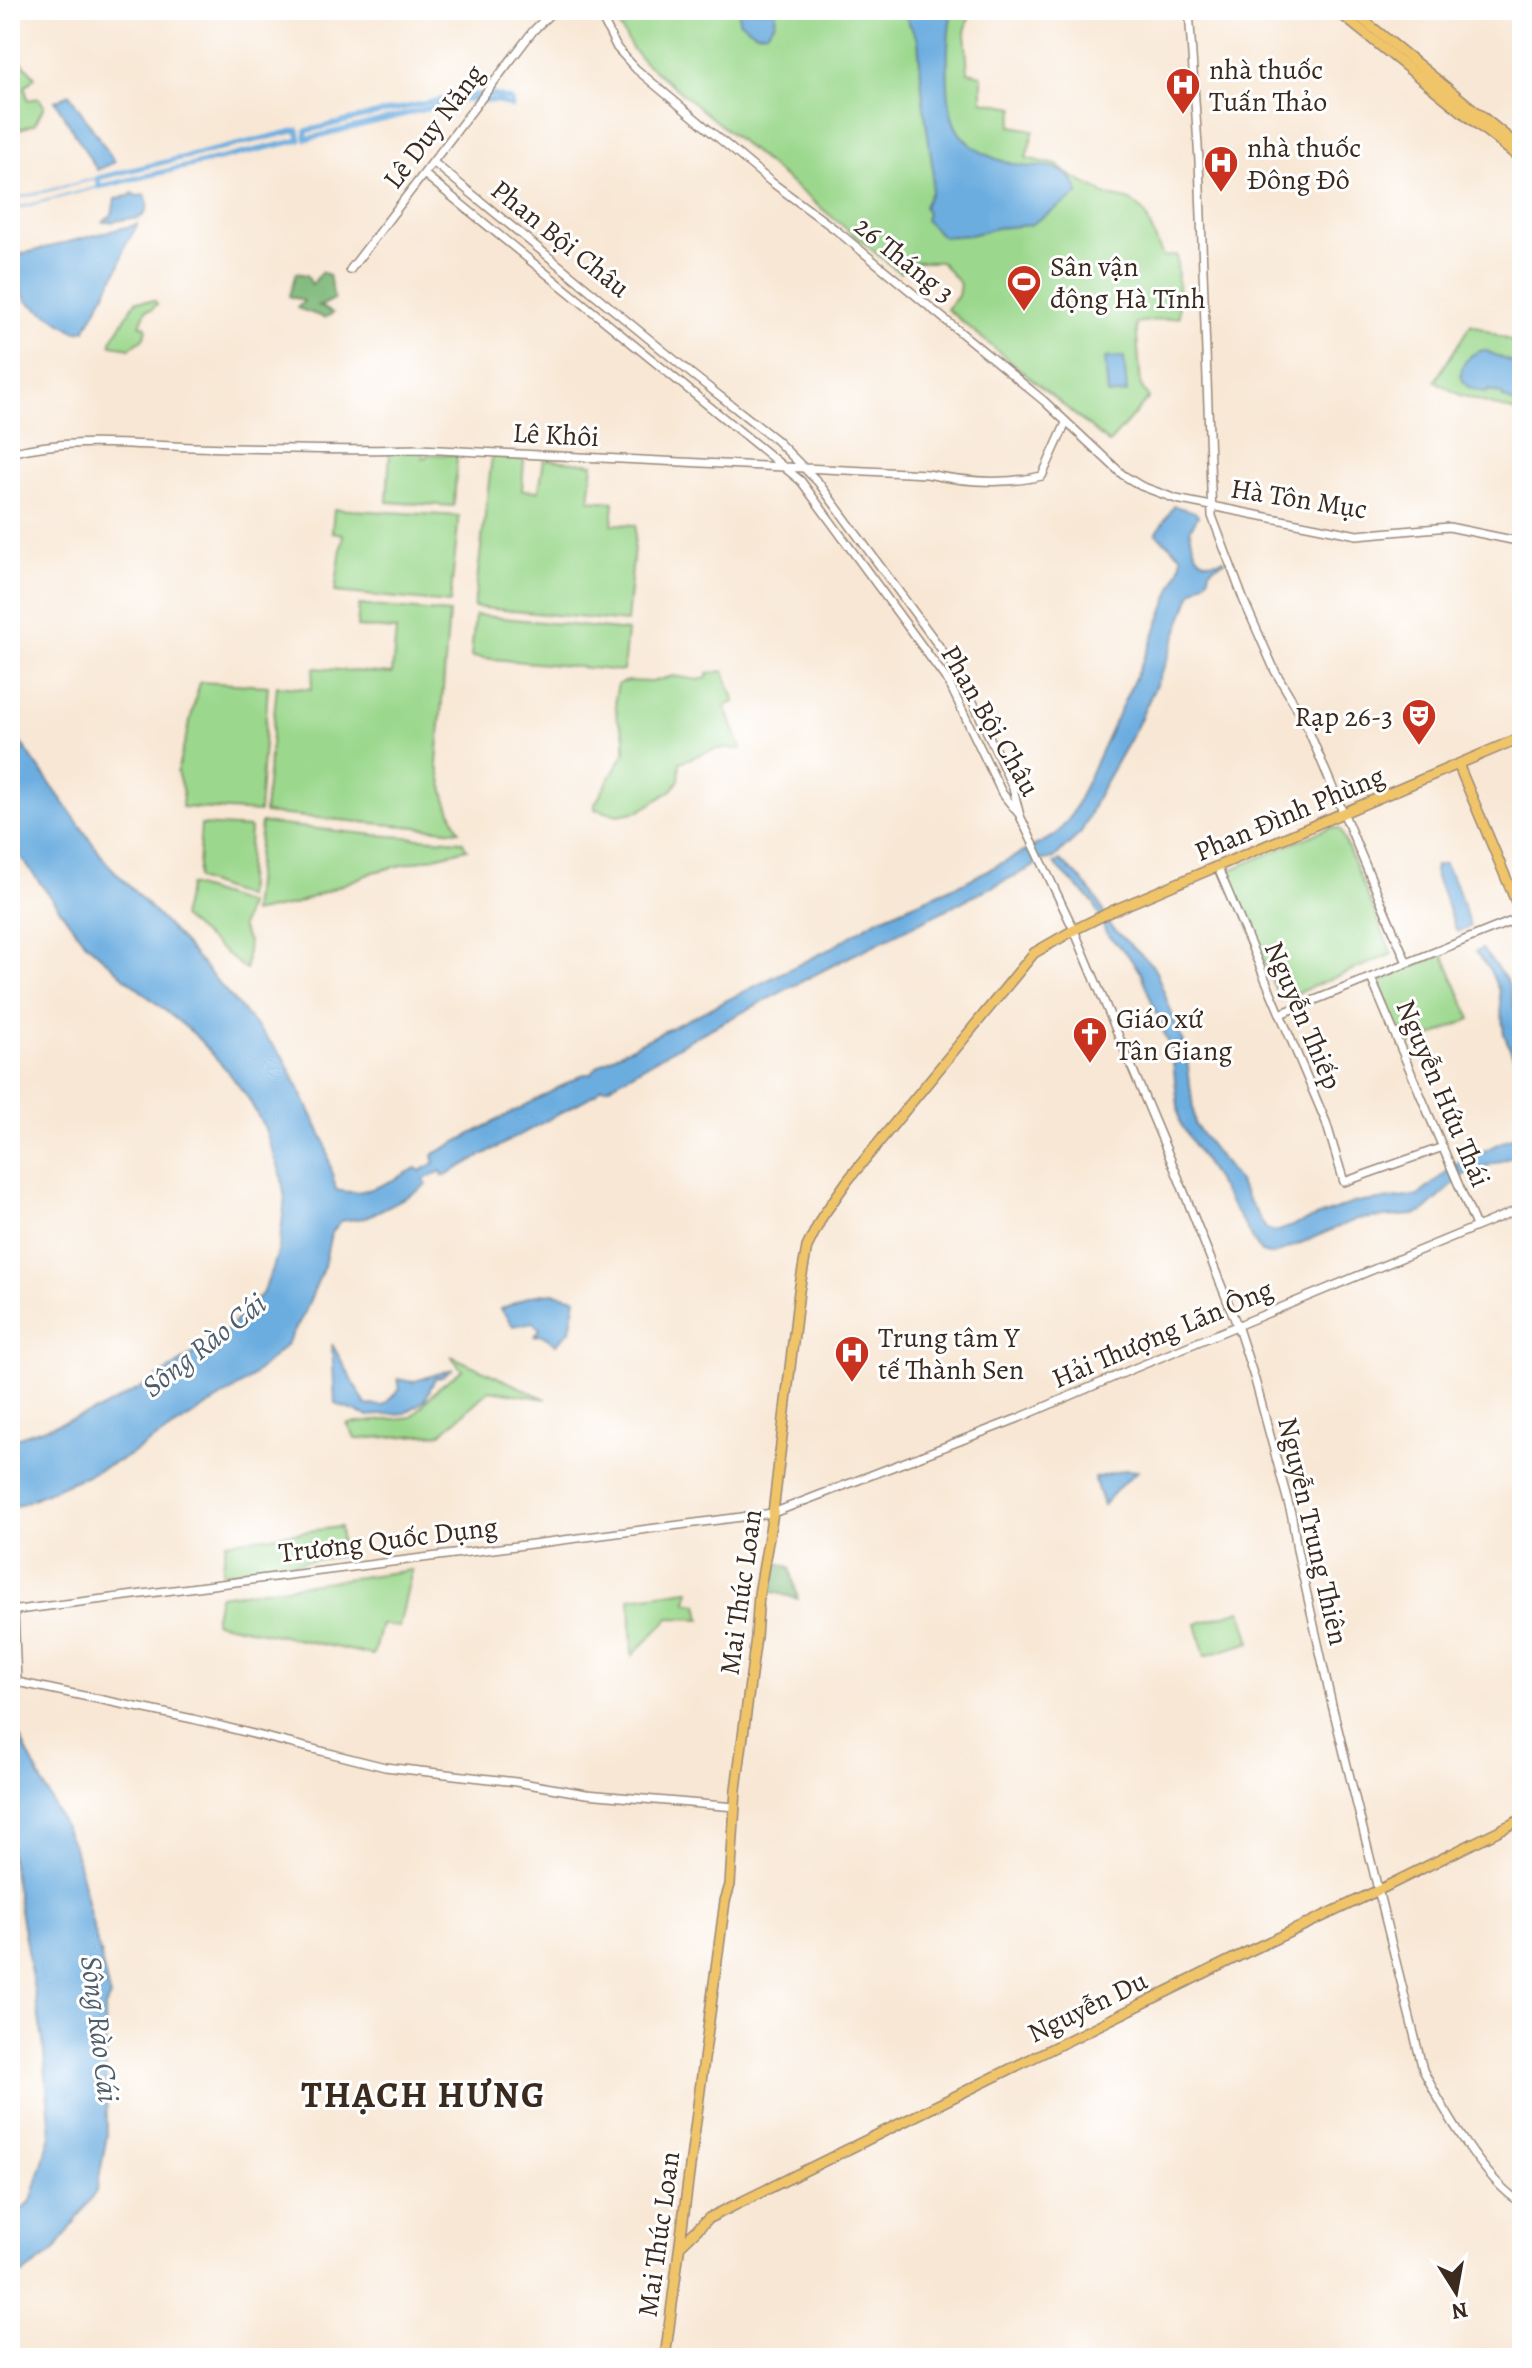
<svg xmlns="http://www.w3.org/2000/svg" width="1532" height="2368" font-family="Alegreya,serif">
<rect width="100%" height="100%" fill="#fff"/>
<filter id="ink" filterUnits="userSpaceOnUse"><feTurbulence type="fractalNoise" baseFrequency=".0125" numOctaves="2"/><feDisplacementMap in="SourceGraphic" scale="16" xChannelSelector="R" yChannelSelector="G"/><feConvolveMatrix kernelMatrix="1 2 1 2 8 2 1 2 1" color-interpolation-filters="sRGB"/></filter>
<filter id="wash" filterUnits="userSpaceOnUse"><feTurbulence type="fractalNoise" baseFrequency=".006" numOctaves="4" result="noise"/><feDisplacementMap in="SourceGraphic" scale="32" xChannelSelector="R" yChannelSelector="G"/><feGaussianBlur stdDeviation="1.8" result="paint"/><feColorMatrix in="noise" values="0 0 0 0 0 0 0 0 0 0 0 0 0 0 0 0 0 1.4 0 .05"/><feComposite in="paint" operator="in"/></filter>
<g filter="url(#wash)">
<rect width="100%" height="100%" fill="#f8e7d4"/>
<path fill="#9bd88d" stroke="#6b8156" stroke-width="2" d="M 610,10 L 971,10 L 965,32 L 968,72 L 982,75 L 982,101 L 1015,107 L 1011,126 L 1034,130 L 1026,158 L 1057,165 L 1074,178 L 1099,190 L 1104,195 L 1128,200 L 1137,205 L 1145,214 L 1163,257 L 1177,255 L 1179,317 L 1136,323 L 1141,386 L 1149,398 L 1109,443 L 947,309 L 958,296 L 960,284 L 941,262 L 911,262 L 900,273 L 644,62 L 632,48 Z
M 10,48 L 35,77 L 25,87 L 28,100 L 39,98 L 44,106 L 35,124 L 10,133 Z
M 136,301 L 155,301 L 157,304 L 152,309 L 146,310 L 140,325 L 145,326 L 147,330 L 143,338 L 130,348 L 111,345 L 111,341 Z
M 1471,324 L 1522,346 L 1522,414 L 1460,395 L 1435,381 Z
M 390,450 L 423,452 L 423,458 L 426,458 L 427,454 L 457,455 L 454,506 L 387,502 Z
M 492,456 L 524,460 L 522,490 L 539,491 L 544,459 L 593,464 L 589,500 L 614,502 L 612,524 L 636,525 L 627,622 L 474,607 Z
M 334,509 L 459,516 L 450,603 L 335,592 L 343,534 L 332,532 Z
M 359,605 L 449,613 L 437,763 L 446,799 L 459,831 L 264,813 L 277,686 L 311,689 L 314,668 L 392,674 L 396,630 L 357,627 Z
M 475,615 L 627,631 L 623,671 L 471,657 Z
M 724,671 L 735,702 L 725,706 L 741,749 L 715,749 L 680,762 L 679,780 L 672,790 L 651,804 L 639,811 L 618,815 L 595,809 L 595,804 L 625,752 L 625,736 L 617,718 L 615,698 L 618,684 L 628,681 L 652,682 L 673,676 L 698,680 L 707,678 L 708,673 Z
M 200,682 L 268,686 L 259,812 L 182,807 L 183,792 L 177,772 Z
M 261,823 L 376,835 L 462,841 L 467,849 L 374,872 L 292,905 L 252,913 Z
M 201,825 L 250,828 L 246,897 L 197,879 Z
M 1331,827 L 1340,829 L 1392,954 L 1280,1000 L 1226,872 Z
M 189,885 L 248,904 L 241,927 L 248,942 L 246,970 L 181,917 Z
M 1443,954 L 1471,1019 L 1406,1047 L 1378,982 Z
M 451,1356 L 546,1399 L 489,1390 L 441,1434 L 356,1439 L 347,1424 L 412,1417 L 439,1387 L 462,1370 Z
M 340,1527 L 343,1556 L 222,1573 L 226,1542 Z
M 412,1570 L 399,1627 L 381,1624 L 373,1655 L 214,1622 L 219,1596 Z
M 689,1590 L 687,1603 L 698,1604 L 701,1619 L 669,1618 L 632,1656 L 630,1598 Z
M 1241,1610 L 1251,1642 L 1205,1656 L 1196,1624 Z"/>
<path fill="#7cb878" stroke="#5c714b" stroke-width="2" d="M 321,272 L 329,275 L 334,299 L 321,306 L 317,305 L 333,313 L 325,318 L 297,308 L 304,301 L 289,296 L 296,273 L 307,275 L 312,285 Z
M 776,1562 L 790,1567 L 798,1599 L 767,1590 Z"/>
<path fill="#6cade0" stroke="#546c7f" stroke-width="2" d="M 739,10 L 776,10 L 775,22 L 767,32 L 756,33 L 739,21 Z
M 902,10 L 952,10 C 947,35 944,105 956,127 C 969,152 1003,164 1030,167 C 1038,167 1047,165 1055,168 C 1067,172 1076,182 1079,194 L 1030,225 L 997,228 L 970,235 L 943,237 L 925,220 L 927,213 L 924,206 L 931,192 L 933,170 L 923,101 L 918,40 Z
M 69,94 L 115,162 L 97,170 L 55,101 Z
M 132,193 L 137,196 L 145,195 C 150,204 148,217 135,219 C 132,219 130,218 128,219 C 119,220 112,223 103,222 L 112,215 L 115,199 L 132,195 Z
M 138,224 L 124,248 L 120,265 L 85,330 L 76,332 L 26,301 L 10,265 L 10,257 Z
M 1484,350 L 1511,362 L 1522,362 L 1522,407 L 1503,398 L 1502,395 L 1488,390 L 1487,393 C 1481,391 1472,390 1467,386 C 1453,371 1468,353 1484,350 Z
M 1124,357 L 1127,393 L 1108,395 L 1105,358 Z
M 1174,506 L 1195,512 L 1198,516 L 1190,530 C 1193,552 1198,569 1224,559 L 1225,561 L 1211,568 L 1208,579 L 1192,592 L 1165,665 L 1137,726 L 1099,793 L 1081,833 L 1054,858 L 1039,861 L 1033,867 L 841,961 L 693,1038 L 608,1087 L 600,1088 L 597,1093 L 446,1175 L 443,1176 L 441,1171 L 424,1179 L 426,1185 L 418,1191 L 365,1218 L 341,1221 L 331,1233 L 324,1266 L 305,1312 L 286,1345 L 246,1382 L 123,1459 L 10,1509 L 10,1440 L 99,1410 L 146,1385 L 223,1334 L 262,1294 L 272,1271 L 279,1248 L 285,1199 L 281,1174 L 264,1127 L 248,1098 L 224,1067 L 194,1034 L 125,978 L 83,940 L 10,843 L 10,731 L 24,747 L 106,862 L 180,939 L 284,1058 L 325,1142 L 336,1190 C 364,1198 392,1181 416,1168 L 420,1171 L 435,1163 L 433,1157 L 434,1154 L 584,1074 L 591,1074 L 598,1066 L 616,1055 L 830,949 L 876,920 L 963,883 L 1056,835 L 1071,816 L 1151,643 L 1181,564 L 1181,555 L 1156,534 Z
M 1060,860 L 1082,880 L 1098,901 L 1110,926 L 1152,965 L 1157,974 L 1186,1051 L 1195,1125 L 1235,1177 L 1266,1229 L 1276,1232 L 1353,1203 L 1418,1196 L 1456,1164 L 1517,1135 L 1522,1130 L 1522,1153 L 1465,1174 L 1423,1212 L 1414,1215 L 1357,1219 L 1273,1255 L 1261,1252 L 1180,1123 L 1172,1053 L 1141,974 L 1128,955 L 1106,933 L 1094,903 L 1054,864 Z
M 1444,864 L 1457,887 L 1470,927 L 1457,932 L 1434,872 L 1435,866 Z
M 1482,949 L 1508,982 L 1522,1036 L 1522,1077 L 1504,1034 L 1499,991 L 1490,970 L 1475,952 Z
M 553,1293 L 576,1298 L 570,1331 L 556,1344 L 542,1335 L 535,1336 L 540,1329 L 533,1322 L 513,1326 L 501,1309 L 530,1296 Z
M 332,1344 L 366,1405 L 383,1406 L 400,1389 L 398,1379 L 412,1382 L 453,1369 L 442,1377 L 435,1378 L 425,1400 L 405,1413 L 368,1416 L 335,1404 Z
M 1125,1470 L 1138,1471 L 1123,1483 L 1103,1505 L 1094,1478 Z
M 10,1724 L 21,1739 L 74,1847 L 110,1997 L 105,2007 L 107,2135 L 97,2190 L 54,2252 L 10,2283 L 10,2221 L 31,2201 L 51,2135 L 43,2041 L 10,1853 Z"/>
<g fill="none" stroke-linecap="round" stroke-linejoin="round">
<path stroke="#6cade0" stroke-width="2" d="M 10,200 L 98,178
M 10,210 L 99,187"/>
<path stroke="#6cade0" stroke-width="5" d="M 464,95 L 494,95 L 511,100 L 512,107 L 497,101 L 462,100 L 306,139 L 306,131 L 379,113 Z
M 298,130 L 300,140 L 99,187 L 98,178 Z"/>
</g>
</g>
<g filter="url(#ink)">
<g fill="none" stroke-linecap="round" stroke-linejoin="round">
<defs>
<path id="minor" d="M 598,10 L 617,48 L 636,69 L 770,181 L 836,230 L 1044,401 L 1123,475 L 1141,486 L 1176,499 L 1357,535 L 1449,527 L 1522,542
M 1189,10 L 1199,161 L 1212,516 L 1244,601 L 1275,671 L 1304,720 L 1407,963
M 433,162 L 693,375 L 776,440 L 818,482 L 961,676 L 1013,788 L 1020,816 L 1074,930 L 1178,1177 L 1237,1325 L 1255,1380 L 1292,1517 L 1297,1550 L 1332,1705 L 1423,2070 C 1443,2109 1485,2182 1522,2203
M 424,174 L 801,481 L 949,683 L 1002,793 L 1019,814
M 350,270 L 533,31 L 554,10
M 10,453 C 69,437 132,445 193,447 C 268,449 344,451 420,449 L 927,474 C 965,482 1004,485 1042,476 L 1066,423
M 1218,868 L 1326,1122 L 1344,1182 L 1443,1147
M 1371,978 L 1476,1226
M 1280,1014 L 1522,917
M 10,1611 L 773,1513 L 1019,1418 L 1135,1368 L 1522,1208
M 14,1611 L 17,1682 L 193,1719 L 385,1767 L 516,1782 L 586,1794 L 735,1807"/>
<path id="major" d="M 1336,10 L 1522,160
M 1351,10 L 1522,149
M 1458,764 L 1522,916
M 681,2245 L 709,2218 L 1243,1954 L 1379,1890 L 1522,1819
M 665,2358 L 712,1998 L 725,1901 L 730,1885 L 736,1789 L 756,1637 L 759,1594 L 773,1513 L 799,1291 L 807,1247 L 822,1217 L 848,1180 L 1034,953 L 1074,930 L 1112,911 L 1522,737"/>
</defs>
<use href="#minor" stroke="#9a8879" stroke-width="10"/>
<use href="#major" stroke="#9a8879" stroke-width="12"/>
<use href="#minor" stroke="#fff" stroke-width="7"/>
<use href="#major" stroke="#f0c469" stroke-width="9"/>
</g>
</g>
<defs>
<symbol id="hospital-pin" viewBox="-11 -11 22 30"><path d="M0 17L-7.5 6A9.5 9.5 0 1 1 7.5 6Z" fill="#c8321e" stroke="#fff"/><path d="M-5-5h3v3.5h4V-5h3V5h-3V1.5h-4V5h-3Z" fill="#fff"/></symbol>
<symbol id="stadium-pin" viewBox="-11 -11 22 30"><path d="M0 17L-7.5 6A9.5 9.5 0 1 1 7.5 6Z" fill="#c8321e" stroke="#fff"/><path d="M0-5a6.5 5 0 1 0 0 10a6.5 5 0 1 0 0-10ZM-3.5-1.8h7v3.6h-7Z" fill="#fff"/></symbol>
<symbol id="theatre-pin" viewBox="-11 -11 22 30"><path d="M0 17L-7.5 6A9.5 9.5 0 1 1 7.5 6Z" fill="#c8321e" stroke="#fff"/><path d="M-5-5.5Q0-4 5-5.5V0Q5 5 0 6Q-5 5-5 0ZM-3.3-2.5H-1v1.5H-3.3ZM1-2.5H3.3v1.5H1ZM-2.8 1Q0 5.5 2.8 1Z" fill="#fff"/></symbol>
<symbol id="church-pin" viewBox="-11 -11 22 30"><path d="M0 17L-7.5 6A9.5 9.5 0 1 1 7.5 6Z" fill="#c8321e" stroke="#fff"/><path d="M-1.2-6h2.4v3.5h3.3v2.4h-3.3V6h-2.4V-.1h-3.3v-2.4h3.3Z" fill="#fff"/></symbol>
</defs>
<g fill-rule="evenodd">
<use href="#hospital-pin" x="1163" y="65" width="40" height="54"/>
<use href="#hospital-pin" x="1201" y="143" width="40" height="54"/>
<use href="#stadium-pin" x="1004" y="262" width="40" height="54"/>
<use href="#theatre-pin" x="1399" y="696" width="40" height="54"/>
<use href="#church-pin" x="1070" y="1014" width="40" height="54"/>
<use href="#hospital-pin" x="832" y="1333" width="40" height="54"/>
</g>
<g text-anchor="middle" stroke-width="6" stroke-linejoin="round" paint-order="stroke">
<g font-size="28" fill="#3b2a1e" stroke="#fff" text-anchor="start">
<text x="1209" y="79">nhà thuốc<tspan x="1209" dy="32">Tuấn Thảo</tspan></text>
<text x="1247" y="157">nhà thuốc<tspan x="1247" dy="32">Đông Đô</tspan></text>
<text x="1050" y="276">Sân vận<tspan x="1050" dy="32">động Hà Tĩnh</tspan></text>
<text x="1393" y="726" text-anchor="end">Rạp 26-3</text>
<text x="1116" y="1028">Giáo xứ<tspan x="1116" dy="32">Tân Giang</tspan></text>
<text x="878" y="1347">Trung tâm Y<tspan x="878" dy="32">tế Thành Sen</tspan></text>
</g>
<g font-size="28" fill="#3b2a1e" stroke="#fff">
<text transform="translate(433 126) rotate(-53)" y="10">Lê Duy Năng</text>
<text transform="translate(561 238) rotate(39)" y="10">Phan Bội Châu</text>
<text transform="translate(905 259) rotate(39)" y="10">26 Tháng 3</text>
<text transform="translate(556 434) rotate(3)" y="10">Lê Khôi</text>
<text transform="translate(1299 498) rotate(9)" y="10">Hà Tôn Mục</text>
<text transform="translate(991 720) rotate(60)" y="10">Phan Bội Châu</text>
<text transform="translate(1289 813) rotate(-23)" y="10">Phan Đình Phùng</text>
<text transform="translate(1304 1015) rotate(67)" y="10">Nguyễn Thiếp</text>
<text transform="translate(1444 1093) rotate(67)" y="10">Nguyễn Hứu Thái</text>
<text transform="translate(1162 1333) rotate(-23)" y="10">Hải Thượng Lãn Ông</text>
<text transform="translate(1314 1531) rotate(77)" y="10">Nguyễn Trung Thiên</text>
<text transform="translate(388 1539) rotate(-7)" y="10">Trương Quốc Dụng</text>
<text transform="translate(740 1592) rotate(-82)" y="10">Mai Thúc Loan</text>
<text transform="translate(1087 2006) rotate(-26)" y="10">Nguyễn Du</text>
<text transform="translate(658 2234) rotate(-82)" y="10">Mai Thúc Loan</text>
</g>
<g font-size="30" font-style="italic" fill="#4f5e6c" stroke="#fff">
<text transform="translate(204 1345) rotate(-38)" y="10">Sông Rào Cái</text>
<text transform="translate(100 2029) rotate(83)" y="10">Sông Rào Cái</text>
</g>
<g font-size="36" font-weight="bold" letter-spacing="2" fill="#3b2a1e" stroke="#fff">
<text x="424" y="2107">THẠCH HƯNG</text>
</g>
</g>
<rect width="1532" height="2368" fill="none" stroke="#fff" stroke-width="40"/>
<g transform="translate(1456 2292) rotate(169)" stroke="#ffffff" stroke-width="6" paint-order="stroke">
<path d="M0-6L14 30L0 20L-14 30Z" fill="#3b2a1e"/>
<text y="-12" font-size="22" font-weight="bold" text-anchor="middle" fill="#3b2a1e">N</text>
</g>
</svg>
